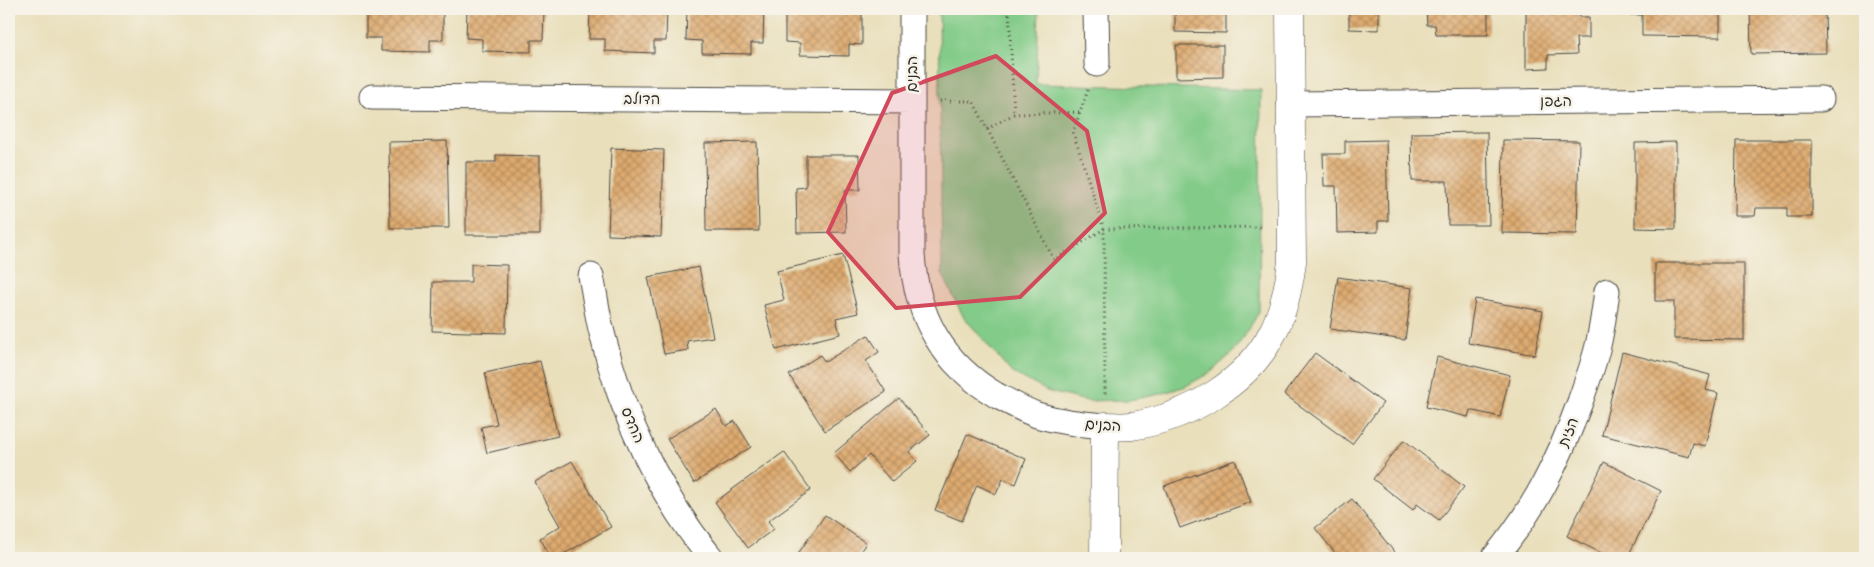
<svg xmlns="http://www.w3.org/2000/svg" width="1874" height="567" font-family="'Playpen Sans','Playpen Sans Hebrew',sans-serif">
<defs>
<pattern id="building-cross-hatch" width="8" height="8" patternUnits="userSpaceOnUse" patternTransform="scale(1.25)"><rect width="8" height="8" fill="#deaa6f"/><path d="M0 0l8 8M0 8l8-8" fill="none" stroke="#b48b5b"/></pattern>
</defs>
<rect width="100%" height="100%" fill="#f7f3e8"/>
<filter id="ink" filterUnits="userSpaceOnUse"><feTurbulence type="fractalNoise" baseFrequency=".02" numOctaves="2"/><feDisplacementMap in="SourceGraphic" scale="10" xChannelSelector="R" yChannelSelector="G"/><feConvolveMatrix kernelMatrix="1 2 1 2 8 2 1 2 1" color-interpolation-filters="sRGB"/></filter>
<filter id="wash" filterUnits="userSpaceOnUse"><feTurbulence type="fractalNoise" baseFrequency=".0096" numOctaves="4" result="noise"/><feDisplacementMap in="SourceGraphic" scale="20" xChannelSelector="R" yChannelSelector="G"/><feGaussianBlur stdDeviation="1.12" result="paint"/><feColorMatrix in="noise" values="0 0 0 0 0 0 0 0 0 0 0 0 0 0 0 0 0 1.4 0 .05"/><feComposite in="paint" operator="in"/></filter>
<g filter="url(#wash)">
<rect width="100%" height="100%" fill="#e9dfbb"/>
<path fill="#82cb88" stroke="#567b5a" d="M 939,9 L 1039,9 L 1036,84 L 1261,90 L 1259,312 L 1244,337 L 1231,354 L 1211,372 L 1186,386 L 1161,394 L 1129,400 L 1087,401 L 1049,392 L 1011,372 L 963,316 L 942,273 Z"/>
<g id="blocks">
<path fill="url(#building-cross-hatch)" d="M 366,9 L 443,9 L 443,40 L 430,40 L 430,52 L 381,51 L 381,38 L 366,38 Z
M 467,9 L 544,9 L 543,40 L 531,40 L 531,52 L 482,51 L 482,39 L 466,38 Z
M 590,9 L 667,9 L 666,41 L 654,41 L 654,53 L 605,51 L 605,39 L 589,39 Z
M 687,9 L 764,9 L 763,43 L 751,43 L 751,54 L 702,53 L 702,41 L 686,40 Z
M 785,9 L 862,9 L 862,45 L 849,44 L 849,56 L 800,55 L 800,43 L 785,42 Z
M 1175,9 L 1226,9 L 1226,33 L 1175,32 Z
M 1316,9 L 1379,9 L 1379,30 L 1349,29 L 1349,13 L 1315,11 Z
M 1426,9 L 1488,9 L 1488,35 L 1436,35 L 1435,25 L 1427,25 Z
M 1526,9 L 1579,9 L 1579,17 L 1589,17 L 1589,38 L 1576,38 L 1577,54 L 1548,55 L 1548,68 L 1526,69 Z
M 1630,9 L 1720,9 L 1720,37 L 1642,36 L 1642,15 L 1630,15 Z
M 1750,9 L 1825,10 L 1826,53 L 1751,54 Z
M 1176,45 L 1223,45 L 1223,77 L 1176,78 Z
M 1487,132 L 1489,225 L 1448,225 L 1447,181 L 1412,181 L 1411,133 Z
M 1386,140 L 1388,221 L 1378,221 L 1378,232 L 1337,233 L 1336,186 L 1324,186 L 1323,154 L 1345,154 L 1345,141 Z
M 1503,140 L 1579,141 L 1577,234 L 1502,233 Z
M 1736,140 L 1812,140 L 1812,217 L 1787,217 L 1787,208 L 1756,208 L 1755,216 L 1735,216 Z
M 447,141 L 449,228 L 390,228 L 389,142 Z
M 757,142 L 759,231 L 706,231 L 705,143 Z
M 1676,142 L 1676,229 L 1635,228 L 1635,143 Z
M 611,148 L 664,150 L 661,237 L 608,235 Z
M 496,155 L 540,156 L 540,235 L 466,235 L 466,162 L 496,162 Z
M 806,155 L 859,155 L 860,190 L 845,190 L 846,232 L 797,233 L 796,188 L 806,187 Z
M 843,255 L 858,313 L 836,318 L 840,334 L 776,350 L 764,305 L 784,300 L 777,271 Z
M 1655,263 L 1744,263 L 1744,340 L 1674,339 L 1674,301 L 1655,301 Z
M 471,264 L 507,265 L 506,333 L 432,331 L 433,282 L 471,282 Z
M 699,267 L 713,337 L 687,341 L 688,350 L 664,354 L 648,277 Z
M 1338,277 L 1412,288 L 1405,340 L 1330,329 Z
M 1475,299 L 1543,311 L 1535,355 L 1468,343 Z
M 868,335 L 879,352 L 866,361 L 886,392 L 825,431 L 789,375 L 820,355 L 825,362 Z
M 1622,352 L 1710,375 L 1706,390 L 1718,393 L 1705,446 L 1693,443 L 1689,457 L 1602,435 Z
M 1315,353 L 1383,403 L 1352,444 L 1284,394 Z
M 1437,357 L 1510,375 L 1500,417 L 1470,410 L 1468,417 L 1426,407 Z
M 540,361 L 558,436 L 487,453 L 481,427 L 497,424 L 485,373 Z
M 899,398 L 930,435 L 909,452 L 917,461 L 892,482 L 869,455 L 850,472 L 834,453 Z
M 716,409 L 726,426 L 735,421 L 751,447 L 694,483 L 667,439 Z
M 967,434 L 1026,459 L 1016,484 L 1003,479 L 996,494 L 977,485 L 962,521 L 935,510 Z
M 1404,440 L 1464,487 L 1439,520 L 1417,504 L 1413,510 L 1373,479 Z
M 784,452 L 811,490 L 768,521 L 774,529 L 748,548 L 715,502 Z
M 1235,460 L 1251,502 L 1180,528 L 1164,486 Z
M 572,461 L 611,527 L 557,558 L 551,558 L 540,538 L 560,526 L 535,482 Z
M 1604,462 L 1661,491 L 1627,558 L 1611,558 L 1567,536 Z
M 1352,499 L 1399,558 L 1339,558 L 1315,528 Z
M 825,515 L 866,543 L 856,558 L 795,558 Z"/>
</g>
</g>
<g filter="url(#ink)">
<use href="#blocks" fill-opacity="0" stroke="#484641" stroke-width="1"/>
<g fill="none" stroke-linecap="round" stroke-linejoin="round">
<defs>
<path id="minor" d="M 912,9 L 912,254 C 916,316 942,363 996,395 C 1009,402 1023,410 1037,415 C 1060,422 1082,424 1105,426
M 1096,9 L 1097,64
M 372,97 L 912,101
M 1290,104 L 1821,99
M 591,276 C 595,295 597,314 602,333 C 621,414 659,494 711,558
M 1494,558 C 1535,509 1558,462 1580,402 C 1587,381 1596,359 1600,336 C 1603,322 1605,306 1607,291"/>
<path id="secondary" d="M 1104,558 L 1105,426 C 1114,426 1123,427 1132,426 C 1188,417 1247,384 1273,332 C 1284,310 1289,286 1292,262 L 1290,9"/>
</defs>
<use href="#minor" stroke="#484641" stroke-width="27"/>
<use href="#secondary" stroke="#484641" stroke-width="29"/>
<path stroke="#484641" stroke-width="3" stroke-dasharray="1 4" stroke-linecap="butt" d="M 1009,9 L 1014,114
M 1088,90 L 1073,132 L 1104,229 L 1105,397
M 940,101 L 973,101 L 1054,260 L 1104,229 L 1263,227
M 987,129 L 1014,114 L 1080,112"/>
<use href="#minor" stroke="#fff" stroke-width="25"/>
<use href="#secondary" stroke="#fff" stroke-width="28"/>
</g>
</g>
<path fill="#d1495b" fill-opacity="0.2" stroke="#d1495b" stroke-width="4" stroke-linejoin="round" d="M 996,56 L 1087,131 L 1105,213 L 1020,297 L 896,308 L 828,232 L 892,93 Z"/>
<g text-anchor="middle" stroke-width="5" stroke-linejoin="round" paint-order="stroke">
<g font-size="15" fill="#2b2b2b" stroke="#f7f3e8">
<text transform="translate(912 74) rotate(-90)" y="5">הבנים</text>
<text x="642" y="104">הדולב</text>
<text transform="translate(1556 101) rotate(-1)" y="5">הגפן</text>
<text transform="translate(633 425) rotate(67)" y="5">ההדס</text>
<text transform="translate(1103 425) rotate(3)" y="5">הבנים</text>
<text transform="translate(1568 432) rotate(-68)" y="5">הזית</text>
</g>
</g>
<rect width="1874" height="567" fill="none" stroke="#f7f3e8" stroke-width="30"/>
</svg>
